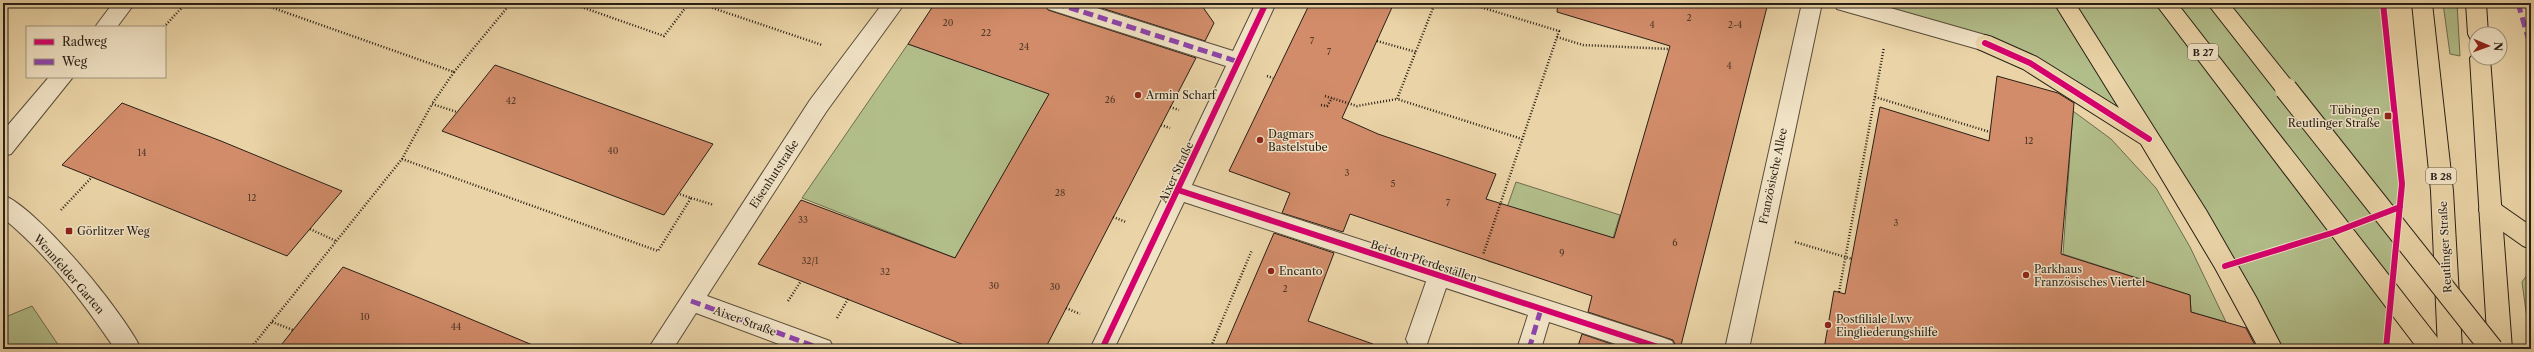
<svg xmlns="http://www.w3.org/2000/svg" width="2534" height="352" font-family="'Libre Caslon Text',serif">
<rect width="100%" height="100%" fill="#ead4a7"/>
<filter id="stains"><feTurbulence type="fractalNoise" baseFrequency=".005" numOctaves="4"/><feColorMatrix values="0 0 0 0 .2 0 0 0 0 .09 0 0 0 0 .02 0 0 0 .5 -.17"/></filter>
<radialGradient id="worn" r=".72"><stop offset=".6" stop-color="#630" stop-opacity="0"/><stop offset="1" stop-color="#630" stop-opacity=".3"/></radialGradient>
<path fill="#b2be8a" stroke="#6d6e50" d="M 1844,3 L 2382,3 L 2395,98 L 2402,184 L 2386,349 L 2271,349 L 2148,139 L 2030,63 Z
M 2443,3 L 2457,3 L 2460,56 L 2450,54 Z
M 908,44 L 1050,93 L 955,258 L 802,198 Z
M 2073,111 L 2111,139 L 2156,188 L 2190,247 L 2226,322 L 2191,312 L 2190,295 L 2063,254 Z
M 1516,182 L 1620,215 L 1613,238 L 1530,213 L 1511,268 L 1488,261 Z
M 2527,275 L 2531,276 L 2531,348 L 2522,282 Z
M 32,306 L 61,349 L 3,349 L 3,318 Z"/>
<path fill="#d28c6a" stroke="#281f16" d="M 935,3 L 1044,3 L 1048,10 L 1196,58 L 1045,349 L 974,349 L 758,264 L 801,200 L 955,258 L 1049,94 L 908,44 Z
M 1086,3 L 1200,3 L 1214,23 L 1205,41 Z
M 1310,3 L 1394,3 L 1342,118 L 1378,134 L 1496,174 L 1486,199 L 1614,238 L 1670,46 L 1557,12 L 1558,3 L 1768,3 L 1680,349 L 1677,349 L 1673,340 L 1588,312 L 1592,296 L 1350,214 L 1343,232 L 1282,213 L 1290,193 L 1229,171 Z
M 495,65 L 564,90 L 713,144 L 664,215 L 442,131 Z
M 1997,76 L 2058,93 L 2074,103 L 2061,254 L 2190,295 L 2191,312 L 2246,328 L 2257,349 L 1824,349 L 1834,291 L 1845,294 L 1880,107 L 1989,141 Z
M 122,103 L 221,141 L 342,191 L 287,256 L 62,165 Z
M 1274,233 L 1334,253 L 1308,321 L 1373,344 L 1372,349 L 1224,349 Z
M 343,267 L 437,305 L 542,349 L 278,349 Z
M 1582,334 L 1626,349 L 1577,349 Z"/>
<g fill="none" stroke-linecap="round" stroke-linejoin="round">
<defs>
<path id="lane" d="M 1439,266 L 1447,269 L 1450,276 L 1426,347 L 1420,349 L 1410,347 L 1406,339 L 1428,276 L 1431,269 Z"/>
<path id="street" d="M 113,3 L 135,3 L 117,27 L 95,27 Z
M 883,3 L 905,3 L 826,112 L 707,296 L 830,341 L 834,349 L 792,349 L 696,313 L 673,349 L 648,349 L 810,100 Z
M 1045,3 L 1081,3 L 1233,51 L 1256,3 L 1276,3 L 1192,185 L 1664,338 L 1672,341 L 1676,349 L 1631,349 L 1549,322 L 1541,349 L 1517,349 L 1528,315 L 1184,202 L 1114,349 L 1090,349 L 1226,66 L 1048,9 Z
M 1802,3 L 1822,3 L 1749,349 L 1725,349 Z
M 1834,3 L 1873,3 L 1992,37 L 1995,43 L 1992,49 L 1985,51 L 1844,11 L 1837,9 Z
M 49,77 L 73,77 L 11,154 L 3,156 L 3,131 Z
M 3,195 C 38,208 125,314 141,349 L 115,349 C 83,302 48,255 3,218 Z"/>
<path id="primary" d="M 2054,3 L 2075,3 L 2206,210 L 2256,297 L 2283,349 L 2259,349 L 2215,268 L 2141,144 L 2023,69 L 1978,49 L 1975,43 L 1978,37 L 1985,35 L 1992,37 L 2037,57 L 2119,108 Z
M 2412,3 L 2432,3 L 2453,191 L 2462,349 L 2438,349 L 2431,191 Z
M 2466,3 L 2486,3 L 2488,34 L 2476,34 L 2476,42 L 2471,40 L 2468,34 Z
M 2476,51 L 2476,58 L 2490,58 L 2512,349 L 2488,349 L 2470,58 Z"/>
<path id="highway" d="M 2155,3 L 2177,3 L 2440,341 L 2444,349 L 2418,349 Z
M 2207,3 L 2229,3 L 2293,83 L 2297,89 L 2293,95 L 2286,98 L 2279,95 Z
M 2490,200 L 2498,203 L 2531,226 L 2531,249 L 2523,246 L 2482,217 L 2479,210 L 2482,203 Z"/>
</defs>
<use href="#lane" stroke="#584c3a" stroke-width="2"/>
<use href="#street" stroke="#584c3a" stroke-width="2"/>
<use href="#primary" stroke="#281f16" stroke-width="2"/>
<use href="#highway" stroke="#281f16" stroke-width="2"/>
<path stroke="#281f16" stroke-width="2.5" stroke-dasharray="1 2" stroke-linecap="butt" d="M 65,3 L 80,7
M 259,3 L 454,72 L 432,104
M 570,3 L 664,36 L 689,3
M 698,3 L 822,45
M 1435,3 L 1397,99 L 1522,139
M 1467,3 L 1559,31 L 1483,255
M 1013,6 L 1015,3
M 164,27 L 186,3
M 1557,37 L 1583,45 L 1669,49
M 1377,41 L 1416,52
M 454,72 L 511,3
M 1267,76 L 1273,78
M 1325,96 L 1357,106 L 1397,99
M 1875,97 L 1990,132
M 1321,105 L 1327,106 L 1332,98
M 1170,107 L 1179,110
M 1161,125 L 1170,128
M 402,159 L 658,251 L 691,198 L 679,194
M 691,198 L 714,205
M 61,210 L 92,177
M 1113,217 L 1126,222
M 310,229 L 336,241
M 1795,242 L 1852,259
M 1839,292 L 1884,47
M 788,301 L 801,281
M 1066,308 L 1080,314
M 837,318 L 848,299
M 272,322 L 293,330
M 1212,344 L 1224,349
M 250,349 L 402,159 L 432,104 L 457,112
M 1210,349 L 1252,250"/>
<use href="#lane" fill="#f1e3c6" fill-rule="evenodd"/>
<use href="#street" fill="#f1e3c6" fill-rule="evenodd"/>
<use href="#primary" fill="#ead4a7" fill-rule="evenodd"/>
<use href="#highway" fill="#ead4a7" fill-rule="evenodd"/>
<defs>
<path id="highway-bridge" d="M 2286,89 L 2492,349"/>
</defs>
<use href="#highway-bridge" stroke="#281f16" stroke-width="24" stroke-linecap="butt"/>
<use href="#highway-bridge" stroke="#ead4a7" stroke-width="22"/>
<path stroke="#8e44ad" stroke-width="5" stroke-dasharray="10 5" stroke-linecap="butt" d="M 1055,3 L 1239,62
M 2518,3 L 2531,48
M 691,301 L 822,349
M 1529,349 L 1541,309"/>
<defs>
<path id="cycleway" d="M 2383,3 L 2402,184 L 2386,349
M 1985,43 L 2030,63 L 2149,139
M 1178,190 L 1664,349
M 2225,266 L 2335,232 L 2400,207
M 1102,349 L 1266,3"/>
</defs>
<use href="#cycleway" stroke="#f1e3c6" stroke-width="8"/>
<use href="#cycleway" stroke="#d6006c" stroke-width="6"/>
</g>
<g fill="#8f2418" stroke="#f1e3c6" stroke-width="1.5">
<circle cx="1138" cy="95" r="4"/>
<rect x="2384" y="112" width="8" height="8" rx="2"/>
<circle cx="1260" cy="140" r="4"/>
<rect x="65" y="227" width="8" height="8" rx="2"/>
<circle cx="1271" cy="271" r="4"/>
<circle cx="2026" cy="275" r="4"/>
<circle cx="1828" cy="325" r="4"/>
</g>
<g text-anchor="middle" stroke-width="3" stroke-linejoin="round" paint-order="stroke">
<g font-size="9" fill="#523a2b">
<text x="1689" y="21">2</text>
<text x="948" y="26">20</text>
<text x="1652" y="28">4</text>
<text x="1735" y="28">2-4</text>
<text x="986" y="36">22</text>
<text x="1312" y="44">7</text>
<text x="1024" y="50">24</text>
<text x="1329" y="55">7</text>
<text x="1729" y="69">4</text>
<text x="1110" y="103">26</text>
<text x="511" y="104">42</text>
<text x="2029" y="144">12</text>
<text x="613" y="154">40</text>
<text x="142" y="156">14</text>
<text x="1347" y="176">3</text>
<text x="1393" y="187">5</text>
<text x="1060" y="196">28</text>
<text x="252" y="201">12</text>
<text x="1448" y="206">7</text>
<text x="803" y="223">33</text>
<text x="1896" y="226">3</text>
<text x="1675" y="246">6</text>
<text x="1562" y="256">9</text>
<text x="810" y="264">32/1</text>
<text x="885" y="275">32</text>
<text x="994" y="289">30</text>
<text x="1055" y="290">30</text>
<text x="1285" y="292">2</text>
<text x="365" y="320">10</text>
<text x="456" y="330">44</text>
</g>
<g fill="#f1e3c6" stroke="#645a4b" stroke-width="1">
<rect x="2188" y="44" width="30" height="16" rx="3"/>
<rect x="2426" y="168" width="30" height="16" rx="3"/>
</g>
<g font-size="10" font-weight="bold" fill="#281f16">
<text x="2203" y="56">B 27</text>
<text x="2441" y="180">B 28</text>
</g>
<g font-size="11" fill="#281f16" stroke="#f1e3c6" text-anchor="start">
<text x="1146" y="99">Armin Scharf</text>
<text x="2380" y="114" text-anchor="end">Tübingen<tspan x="2380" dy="13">Reutlinger Straße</tspan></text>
<text x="1268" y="138">Dagmars<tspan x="1268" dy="13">Bastelstube</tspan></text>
<text x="77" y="235">Görlitzer Weg</text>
<text x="2034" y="273">Parkhaus<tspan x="2034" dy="13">Französisches Viertel</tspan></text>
<text x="1279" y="275">Encanto</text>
<text x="1836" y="323">Postfiliale Lwv<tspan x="1836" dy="13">Eingliederungshilfe</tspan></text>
</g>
<g font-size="11" fill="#281f16" stroke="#f1e3c6">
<text transform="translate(1176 172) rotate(-65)" y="4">Aixer Straße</text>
<text transform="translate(774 174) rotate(-57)" y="4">Eisenhutstraße</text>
<text transform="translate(1773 176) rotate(-78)" y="4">Französische Allee</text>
<text transform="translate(2445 247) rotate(-93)" y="4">Reutlinger Straße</text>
<text transform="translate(1424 261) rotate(18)" y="4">Bei den Pferdeställen</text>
<text transform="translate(69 274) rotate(49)" y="4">Wennfelder Garten</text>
<text transform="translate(745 321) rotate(20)" y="4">Aixer Straße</text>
</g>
</g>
<rect width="2534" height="352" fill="none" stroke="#ead4a7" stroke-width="16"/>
<rect x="4" y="4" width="2526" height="344" fill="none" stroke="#281f16" stroke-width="2"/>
<rect x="8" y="8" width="2518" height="336" fill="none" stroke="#281f16"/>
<rect x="26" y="26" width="140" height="52" fill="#f1e3c6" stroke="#a19580"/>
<rect x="34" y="39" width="20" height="6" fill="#d6006c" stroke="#a19580"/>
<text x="62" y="46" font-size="12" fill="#281f16">Radweg</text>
<rect x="34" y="59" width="20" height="6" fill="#8e44ad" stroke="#a19580"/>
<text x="62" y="66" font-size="12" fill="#281f16">Weg</text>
<g transform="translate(2488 46) rotate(92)"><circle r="19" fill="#f1e3c6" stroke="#a19580"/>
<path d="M0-3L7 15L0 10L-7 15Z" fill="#8f2418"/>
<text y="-6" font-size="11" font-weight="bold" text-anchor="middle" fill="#281f16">N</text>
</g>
<rect width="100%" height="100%" filter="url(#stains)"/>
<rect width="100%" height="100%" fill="url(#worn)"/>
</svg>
